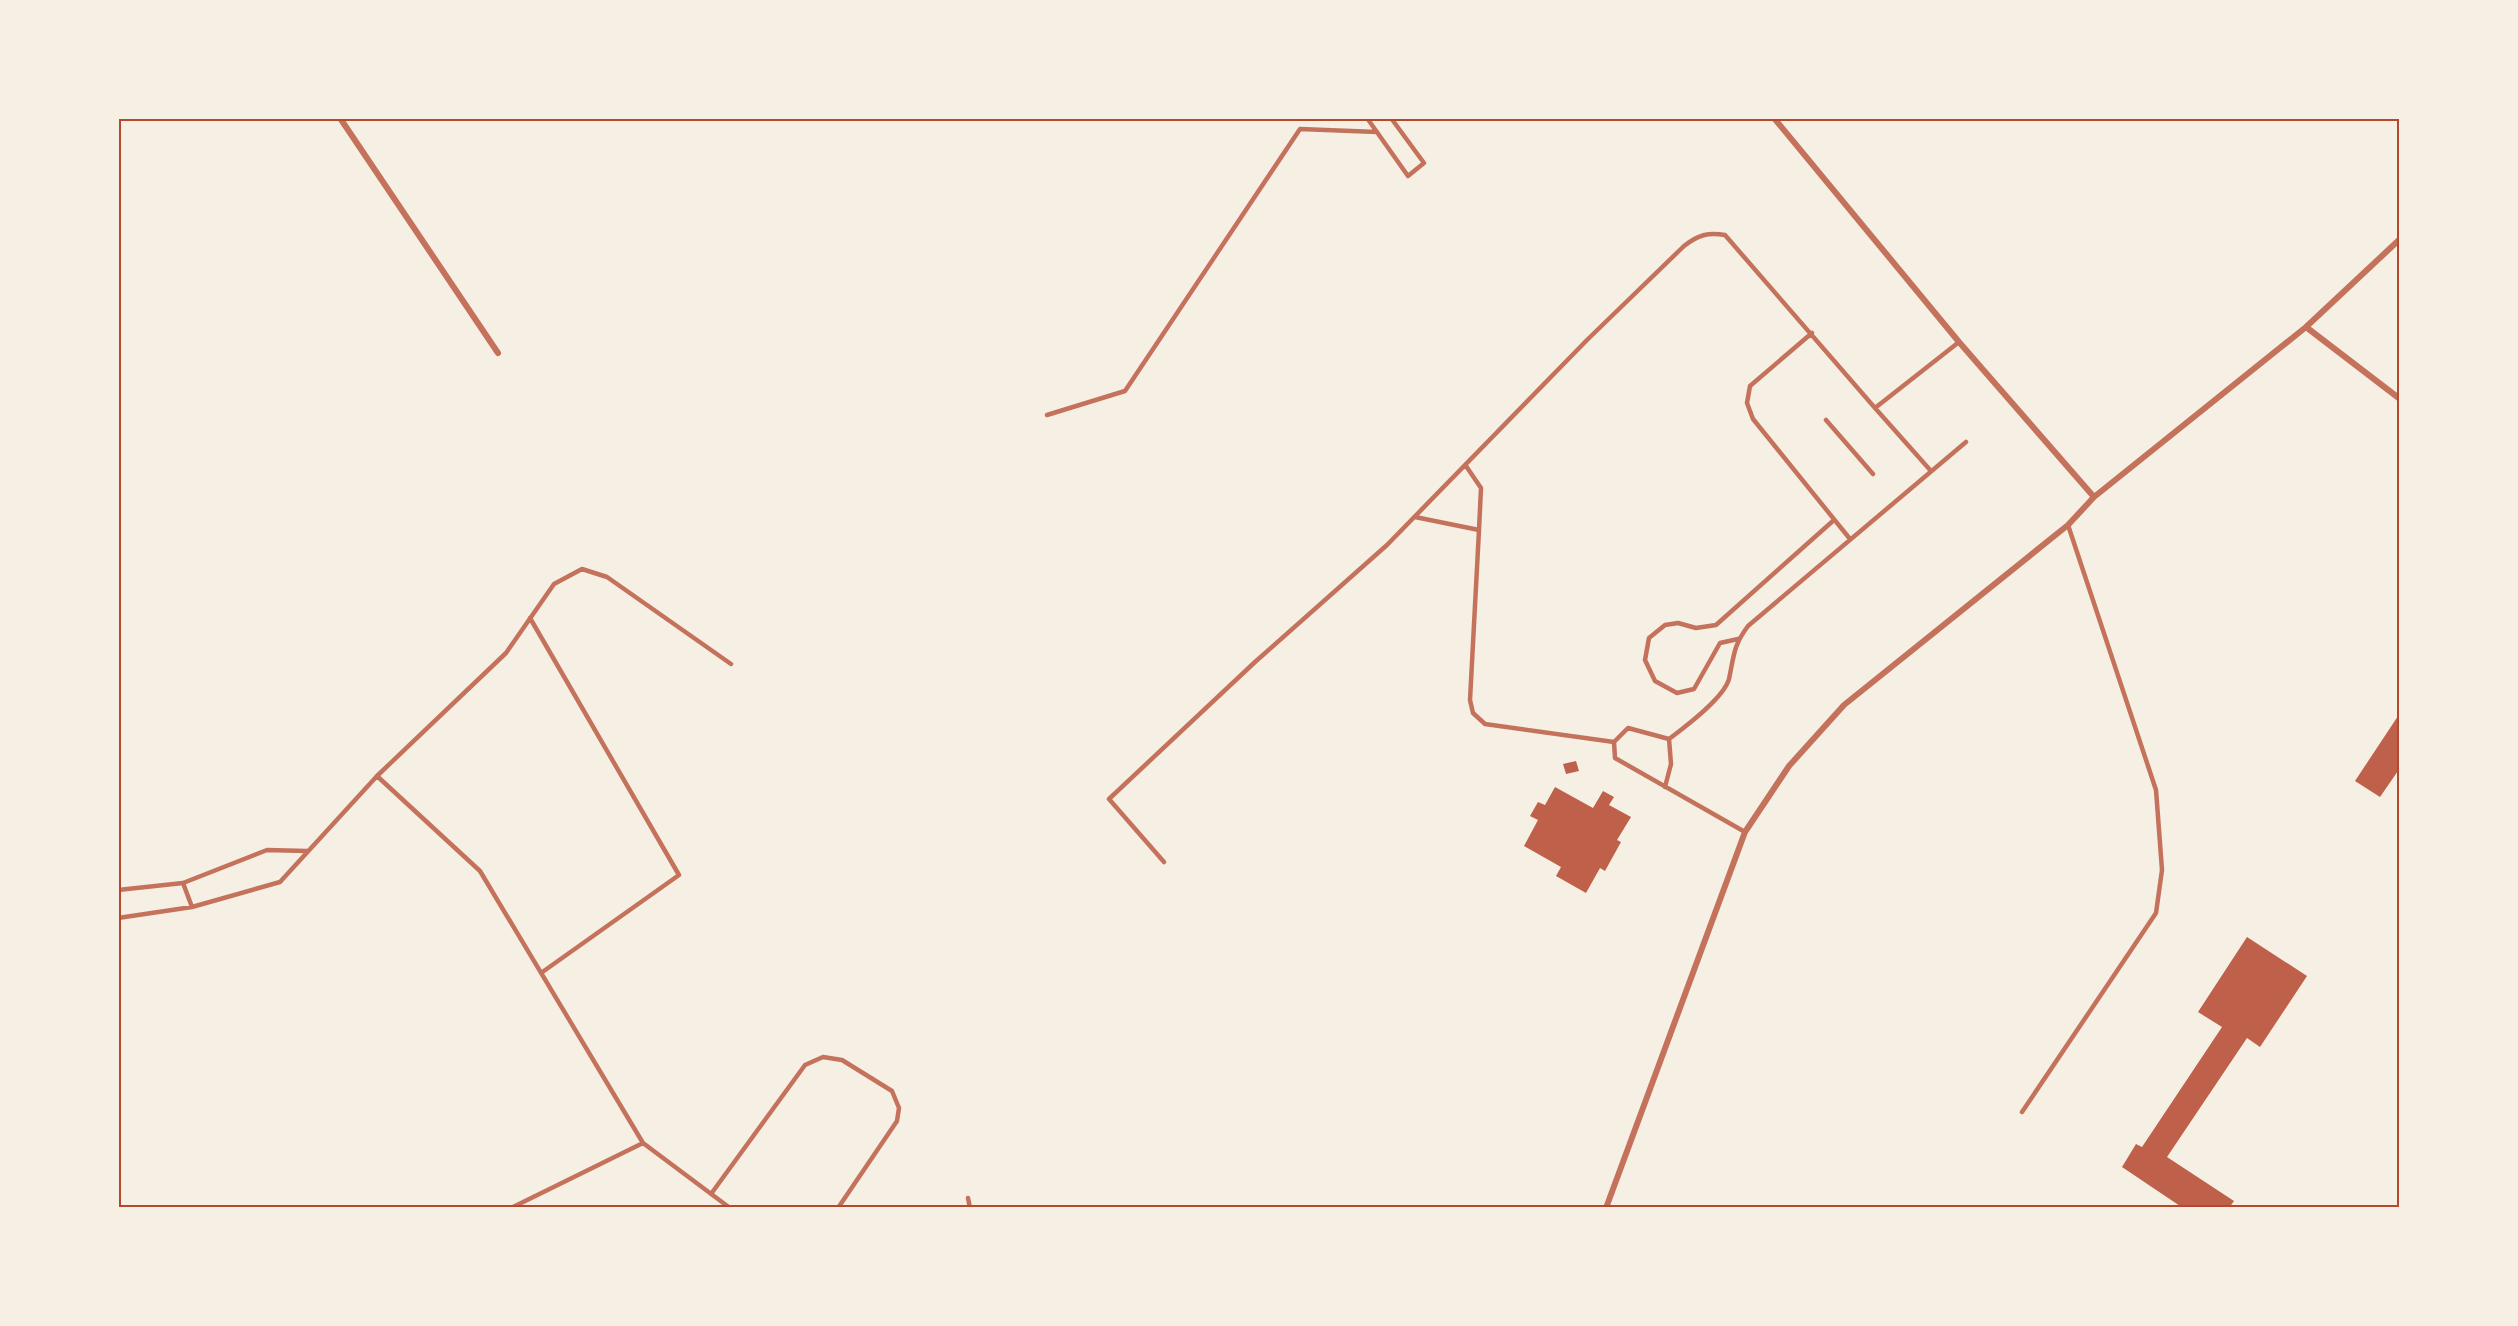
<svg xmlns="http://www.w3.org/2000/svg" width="2518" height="1326" font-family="'Golos Text',sans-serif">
<rect width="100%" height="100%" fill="#f6efe4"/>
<path fill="#bf614a" d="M 2400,713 L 2400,768 L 2380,797 L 2355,781 Z
M 1576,761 L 1579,771 L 1566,774 L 1563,764 Z
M 1555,787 L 1593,808 L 1603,791 L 1614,797 L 1609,805 L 1631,817 L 1617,840 L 1621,842 L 1605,871 L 1600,868 L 1586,893 L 1556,876 L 1561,867 L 1524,846 L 1538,820 L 1530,816 L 1538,802 L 1545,805 Z
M 2247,937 L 2307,976 L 2260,1047 L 2247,1038 L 2167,1157 L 2234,1201 L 2229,1208 L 2183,1208 L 2122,1167 L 2136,1144 L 2142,1147 L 2222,1027 L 2198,1012 Z"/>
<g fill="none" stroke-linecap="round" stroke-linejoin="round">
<path stroke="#c5725c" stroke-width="4.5" d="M 1367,118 L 1408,176 L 1424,163 L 1391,118
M 1812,333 L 1750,386 L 1747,403 L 1753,419 L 1850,539
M 1047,415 L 1125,391 L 1300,129 L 1377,132
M 1826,420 L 1873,474
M 1466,466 L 1481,488 L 1479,530
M 1931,471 L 1875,408 L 1959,342
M 1415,517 L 1479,530 L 1470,700 L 1473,713 L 1485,724 L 1614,742
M 530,618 L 679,875 L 541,973
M 1738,639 L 1720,643 L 1694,689 L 1677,693 L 1655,681 L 1645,660 L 1649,638 L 1665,625 L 1678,623 L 1696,628 L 1716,625 L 1834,520
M 1669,739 L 1628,728 L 1614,742 L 1615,758 L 1745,832
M 377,776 L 480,871 L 643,1143 L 511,1208
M 1665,787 L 1671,764 L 1669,739 C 1685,727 1724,698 1729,679 C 1734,656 1733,646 1748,626 L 1966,442
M 1164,862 L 1109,799 L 1255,662 L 1387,545 L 1587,340 L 1684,246 C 1698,235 1708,232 1725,235 L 1875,408
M 183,883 L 192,907
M 118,890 L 183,883 L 267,850 L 307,851
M 118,918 L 192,907 L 280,882 L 377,776 L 506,653 L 554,584 L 582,569 L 607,577 L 731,664
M 2022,1112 L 2156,913 L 2162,870 L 2156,790 L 2068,525
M 643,1143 L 730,1208
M 711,1194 L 805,1065 L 823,1057 L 842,1060 L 892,1091 L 899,1108 L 897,1121 L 838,1208
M 968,1198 L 970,1208"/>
<path stroke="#c5725c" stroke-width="6" d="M 340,118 L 498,353
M 1774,118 L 1959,342 L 2094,497
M 2306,327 L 2400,399
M 1606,1208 L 1745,832 L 1789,766 L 1844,705 L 2068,525 L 2094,497 L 2306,327 L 2400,239"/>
</g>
<rect width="2518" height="1326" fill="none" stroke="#f6efe4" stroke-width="240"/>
<rect x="120" y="120" width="2278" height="1086" fill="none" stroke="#b5482f" stroke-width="2"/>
</svg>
